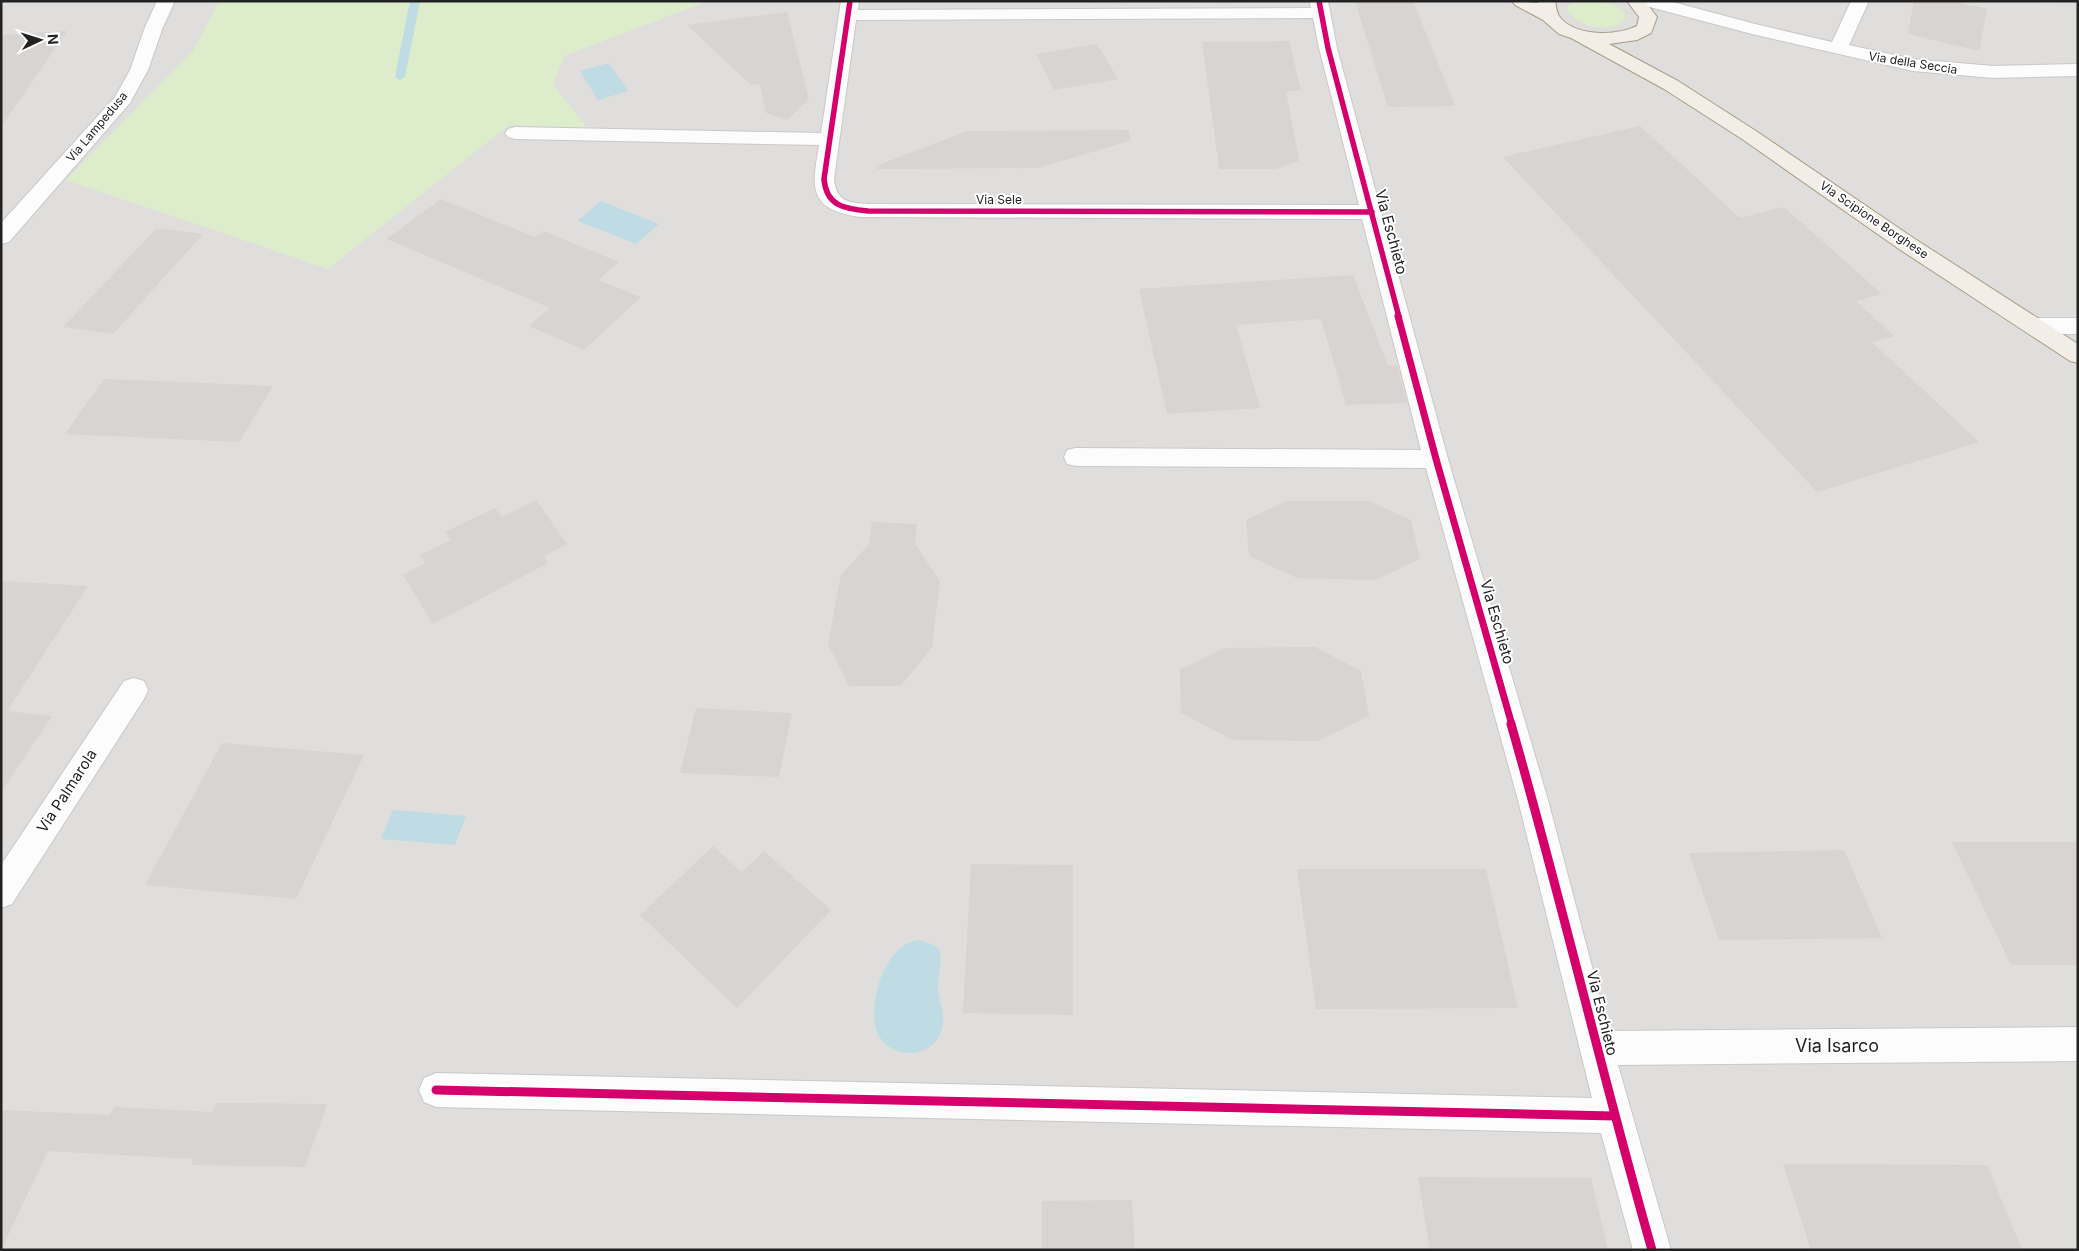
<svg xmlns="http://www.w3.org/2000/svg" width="2079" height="1251" font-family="Inter,sans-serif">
<rect width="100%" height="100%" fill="#f0eeeb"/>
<path fill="#dfdedc" d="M 1,1 L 2078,1 L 2078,1250 L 1,1250 Z"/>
<path fill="#ddeccb" d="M 219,1 L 708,1 L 564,56 L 553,85 L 589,130 L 509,125 L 328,269 L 66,180 L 193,51 Z
M 1574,1 C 1587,1 1631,0 1624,21 C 1608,33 1580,28 1568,11 L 1568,6 Z"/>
<path fill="#e0dfde" d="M 1977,1 L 2024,1 L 2078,14 L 2078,57 L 2036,60 L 2000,39 L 2001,14 L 1976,7 Z"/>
<path fill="#bfdbe3" d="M 609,63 L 628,91 L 598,100 L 580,71 Z
M 601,201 L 659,224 L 636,244 L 578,221 Z
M 393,810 L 466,816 L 455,845 L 381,839 Z
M 918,940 C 949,947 941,958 938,982 C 936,994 943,1005 943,1016 C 945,1042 922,1059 898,1051 C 888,1048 878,1039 876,1028 C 869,999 885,945 918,940 Z"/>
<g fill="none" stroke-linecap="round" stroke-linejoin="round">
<path fill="#bfdbe3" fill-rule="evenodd" d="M 410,1 L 420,1 L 405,77 L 400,80 L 395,77 Z"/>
</g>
<path fill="#d7d4d2" d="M 1355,1 L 1413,1 L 1455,106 L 1388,107 Z
M 1914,1 L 1951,1 L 1987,9 L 1979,51 L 1908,34 Z
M 787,12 L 809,99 L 787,120 L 766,113 L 760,84 L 751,85 L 687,25 Z
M 67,31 L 1,127 L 1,35 Z
M 1289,41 L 1301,91 L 1286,91 L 1299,161 L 1275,169 L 1219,169 L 1202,42 Z
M 1097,44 L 1118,79 L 1054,90 L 1036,54 Z
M 1640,126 L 1740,218 L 1784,207 L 1882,294 L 1856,301 L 1894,336 L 1872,342 L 1979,442 L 1817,492 L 1503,157 Z
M 1129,130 L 1130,141 L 1037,168 L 877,169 L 876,166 L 967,131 Z
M 441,199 L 535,237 L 543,231 L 619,262 L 598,280 L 641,297 L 584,350 L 529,326 L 550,308 L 387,239 Z
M 157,228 L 203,234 L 113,334 L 63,327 Z
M 1353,275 L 1388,366 L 1397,365 L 1407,403 L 1346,405 L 1321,319 L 1236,325 L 1260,408 L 1167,414 L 1139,289 Z
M 104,379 L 273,386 L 239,442 L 65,434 Z
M 536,500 L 567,544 L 544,556 L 548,563 L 433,624 L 403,575 L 425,563 L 420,555 L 451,540 L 445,532 L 495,508 L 502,517 Z
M 1286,501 L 1369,501 L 1411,520 L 1420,559 L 1375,580 L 1297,578 L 1249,556 L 1246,520 Z
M 872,522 L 917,524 L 915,544 L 940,581 L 932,647 L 901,686 L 849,686 L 828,644 L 841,575 L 869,544 Z
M 1,581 L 88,586 L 7,711 L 52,716 L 1,792 Z
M 1315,647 L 1361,671 L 1369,716 L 1318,741 L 1233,740 L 1181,713 L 1180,670 L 1224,648 Z
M 696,708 L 792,713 L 779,777 L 680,773 Z
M 222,743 L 364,755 L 296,899 L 145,885 Z
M 1952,842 L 2078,842 L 2078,965 L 2011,965 Z
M 713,846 L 742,872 L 764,851 L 831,910 L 737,1008 L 640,915 Z
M 1844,850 L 1882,938 L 1719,940 L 1689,853 Z
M 971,864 L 1073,865 L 1073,1015 L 963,1013 Z
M 1297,869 L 1486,869 L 1518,1008 L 1316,1009 Z
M 216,1103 L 327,1104 L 305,1167 L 191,1165 L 194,1159 L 48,1151 L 1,1250 L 1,1110 L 110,1115 L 114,1107 L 212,1112 Z
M 1783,1164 L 1987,1165 L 2022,1250 L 1811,1250 Z
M 1418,1177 L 1591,1178 L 1608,1250 L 1430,1250 Z
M 1132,1200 L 1135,1250 L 1042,1250 L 1042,1201 Z"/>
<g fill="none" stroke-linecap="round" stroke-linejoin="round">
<defs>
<path id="minor" d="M 157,1 L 175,1 L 163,27 L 148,70 L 130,103 L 9,242 L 1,244 L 1,223 L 115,97 L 130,70 L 145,27 Z
M 841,1 L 859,1 L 858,10 L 1311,8 L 1310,1 L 1328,1 L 1337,48 L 1448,459 L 1548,800 L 1609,1031 L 2078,1027 L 2078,1061 L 1618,1065 L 1671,1250 L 1633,1250 L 1601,1133 L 436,1107 L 424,1102 L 419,1090 L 424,1078 L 436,1073 L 1592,1098 L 1518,800 L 1426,468 L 1076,466 L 1067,464 L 1064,457 L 1067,450 L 1076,448 L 1421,450 L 1362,219 L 860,217 C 807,209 812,188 819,145 L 515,139 L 508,137 L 505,133 L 508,129 L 515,127 L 821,133 ZM 1313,18 L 1319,48 L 1359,205 L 868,204 C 848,203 836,201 834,179 L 856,20 Z
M 1639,1 L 1669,1 L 1755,24 L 1832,42 L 1851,1 L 1869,1 L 1849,45 L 1913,59 L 1993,66 L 2078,64 L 2078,76 L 1993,78 L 1913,71 L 1752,34 L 1642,5 Z
M 2034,318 L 2078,318 L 2078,334 L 2034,334 L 2026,331 L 2023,326 L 2026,321 Z
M 134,678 L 144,681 L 148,690 L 144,699 L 12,904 L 1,908 L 1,865 L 124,681 Z"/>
<path id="major" d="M 1512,1 L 1538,3 L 1537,1 L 1555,1 C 1556,6 1557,13 1559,16 C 1574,37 1617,36 1637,26 L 1639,17 L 1627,1 L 1645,1 L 1657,17 L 1651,33 L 1637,40 L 1609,44 L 1678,81 L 1756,131 L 1915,239 L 2078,344 L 2078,363 L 2070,361 L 1899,249 L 1742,139 L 1664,89 L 1571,38 L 1559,34 L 1543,20 L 1515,5 Z"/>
</defs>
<use href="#minor" stroke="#c9c8c7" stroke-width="2"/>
<use href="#major" stroke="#a79c86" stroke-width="2"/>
<use href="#minor" fill="#fdfcfc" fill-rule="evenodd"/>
<use href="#major" fill="#f3ede7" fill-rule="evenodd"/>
<defs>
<path id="cycleway-far2" d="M 850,1 L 824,179 C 826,206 845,209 868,211 L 1372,212
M 1319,1 L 1328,48 L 1399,317"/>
<path id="cycleway-far1" d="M 1398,316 L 1436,459 L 1512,725"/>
<path id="cycleway" d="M 1511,724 C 1561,898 1602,1075 1652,1250
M 436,1090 L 1614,1116"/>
</defs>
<use href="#cycleway-far2" stroke="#fff" stroke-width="8"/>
<use href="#cycleway-far1" stroke="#fff" stroke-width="10"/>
<use href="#cycleway" stroke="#fff" stroke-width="12"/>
<use href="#cycleway-far2" stroke="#d6006c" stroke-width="5.5"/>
<use href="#cycleway-far1" stroke="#d6006c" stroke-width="7"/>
<use href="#cycleway" stroke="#d6006c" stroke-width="9"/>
</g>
<g text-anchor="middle" stroke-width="4" stroke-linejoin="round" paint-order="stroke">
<g font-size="12" fill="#222" stroke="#fff">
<text transform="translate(1913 63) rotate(9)" y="4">Via della Seccia</text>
<text transform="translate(97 127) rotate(-50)" y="4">Via Lampedusa</text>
<text x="999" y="204">Via Sele</text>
<text transform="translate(1874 220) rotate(34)" y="4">Via Scipione Borghese</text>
</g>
<g font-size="15" fill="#222" stroke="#fff">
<text transform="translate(1391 232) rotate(75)" y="5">Via Eschieto</text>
<text transform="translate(1497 622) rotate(74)" y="5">Via Eschieto</text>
<text transform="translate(67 791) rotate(-57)" y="5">Via Palmarola</text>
<text transform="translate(1602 1013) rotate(76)" y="5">Via Eschieto</text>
</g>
<g font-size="18" fill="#222" stroke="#fff">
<text x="1837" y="1052">Via Isarco</text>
</g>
</g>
<rect width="2079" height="1251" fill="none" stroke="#222222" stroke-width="5"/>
<g transform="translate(40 40) rotate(86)" stroke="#ffffff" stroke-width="4" paint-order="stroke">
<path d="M0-4L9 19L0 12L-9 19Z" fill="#222222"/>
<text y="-8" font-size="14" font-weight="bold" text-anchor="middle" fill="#222222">N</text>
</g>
</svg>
